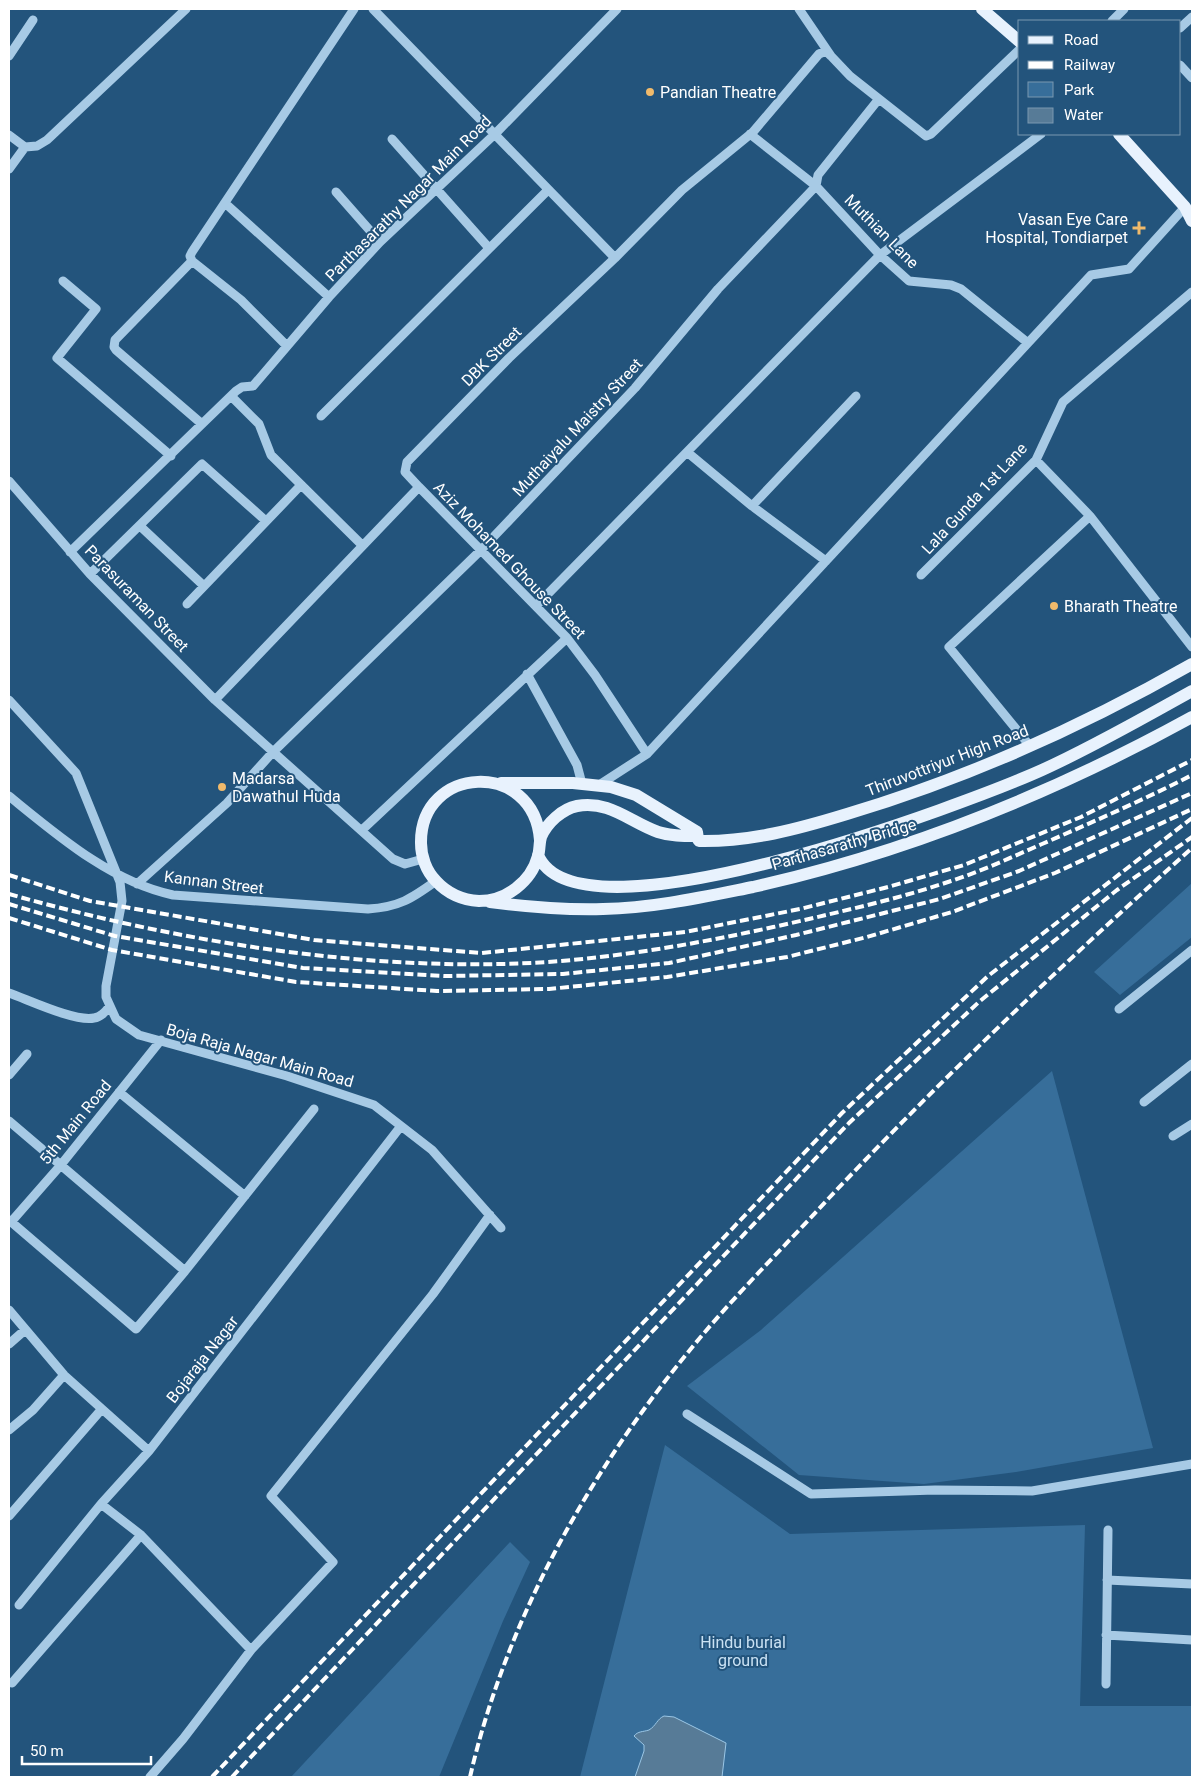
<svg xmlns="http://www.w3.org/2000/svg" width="1201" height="1786" font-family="Roboto,sans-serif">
<rect width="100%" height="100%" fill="#23547c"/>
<path fill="#376e9a" d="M 1192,883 L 1192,937 L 1120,995 L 1094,972 Z
M 1052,1071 L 1153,1448 L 1016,1472 L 924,1484 L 799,1475 L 687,1386 L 761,1330 Z
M 665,1445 L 790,1534 L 1085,1525 L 1080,1706 L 1192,1706 L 1192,1777 L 580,1777 Z
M 510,1542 L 530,1562 L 503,1621 L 439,1777 L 291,1777 Z"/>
<path fill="#577b97" stroke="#9bc7e6" d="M 664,1716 L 674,1717 L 726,1743 L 722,1777 L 635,1777 L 644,1751 L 644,1745 L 634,1736 C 638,1731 643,1732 649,1730 C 656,1726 657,1719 664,1716 Z"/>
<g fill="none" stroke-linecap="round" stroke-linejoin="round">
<path stroke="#a7cae5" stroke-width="9" d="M 373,9 L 615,258
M 799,9 L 831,56 L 850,76 L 926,136 L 931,134 L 1020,49
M 1112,21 L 1124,9
M 1180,28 L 1192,17
M 9,56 L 33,20
M 1180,65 L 1192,78
M 750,134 L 816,186 L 880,255 L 909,281 L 951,285 L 961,289 L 1028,343
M 9,135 L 25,147
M 392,139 L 489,248
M 25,147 L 37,146 L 47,140 L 186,9
M 9,169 L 25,147
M 336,192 L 380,242
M 226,204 L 329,297
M 192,261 L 241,300 L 287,346
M 63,281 L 96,309 L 57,358 L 171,456
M 231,396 L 259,424 L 271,455 L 362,545
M 321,416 L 548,190
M 202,424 L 116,350 L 114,347 L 115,340 L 192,261 L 190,256 L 192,252 L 354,9
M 687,452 L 752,506 L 826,561
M 1036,460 L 1090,516 L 1192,647
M 9,481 L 90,574 L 215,700 L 393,859 L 405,864 L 423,859
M 419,487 L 567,638 L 595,675 L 647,754
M 752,506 L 856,396
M 140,526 L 204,586
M 70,552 L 236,391 L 242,387 L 253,386 L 329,297 L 380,242 L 496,133 L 617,9
M 90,574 L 202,464 L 266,521
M 921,575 L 1036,460 L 1063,402 L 1192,292
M 187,604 L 301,485
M 536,606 L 880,255 L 1041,134
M 527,674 L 577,765 L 582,784
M 9,700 L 76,773 L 120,882 L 122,901 L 106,986 L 106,997 L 116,1019 L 139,1035 L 287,1076 L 374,1105 L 432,1150 L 501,1228
M 215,700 L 419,487 L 405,472 L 407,462 L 509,358 L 615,258 L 682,190 L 753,132 L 819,54 L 826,51 L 831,56
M 1030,746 L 949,647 L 1090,516
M 599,785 L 647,754 L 1091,275 L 1129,269 L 1185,207
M 9,796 C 57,835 111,882 173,895 L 368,909 C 399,907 411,899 436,881
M 362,830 L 567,638
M 137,884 L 227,803 L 272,753 L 481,550 L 635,388 L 718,289 L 816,186 L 818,175 L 878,100
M 9,993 C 29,1000 75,1022 94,1018 C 101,1017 105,1012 109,1007
M 1119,1009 L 1192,950
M 9,1075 L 27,1054
M 119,1092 L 245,1196
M 1144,1102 L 1192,1064
M 9,1121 L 185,1271
M 1173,1136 L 1192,1124
M 9,1220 L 136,1329 L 185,1271 L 314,1109
M 11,1222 L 60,1166 L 161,1040
M 9,1310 L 64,1375 L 149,1451
M 9,1344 L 25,1330
M 687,1414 L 811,1494 L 935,1490 L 1032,1491 L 1192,1464
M 9,1430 L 33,1410 L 64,1375
M 101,1504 L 141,1535 L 251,1650
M 9,1516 L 101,1410
M 1107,1580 L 1192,1584
M 19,1605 L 101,1504 L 149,1451 L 401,1126
M 1106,1635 L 1192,1640
M 12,1683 L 141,1535
M 1106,1684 L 1108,1530
M 150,1777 L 183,1739 L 251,1650 L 333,1562 L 271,1496 L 433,1294 L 490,1215"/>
<path stroke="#e8f2fd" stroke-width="12" d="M 982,9 L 1020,42
M 1119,134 L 1185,207 L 1192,221
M 501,783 L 573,783 L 611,787 L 636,795 L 697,832 L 698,839
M 540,840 C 534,759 420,765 421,843 C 421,856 426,871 436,881 C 447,893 462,900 479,901 C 506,901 531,882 538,856 C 540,850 539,843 541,837 C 547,823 562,809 577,806 C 609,800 630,822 658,832 C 670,836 683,836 696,836 L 699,841 C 750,842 798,829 847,814 C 968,778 1083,726 1192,664
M 538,855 C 578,951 971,802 1042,770 C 1093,747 1143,718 1192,691
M 490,902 C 528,907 565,910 603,909 C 654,908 703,897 753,887 C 909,852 1052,794 1192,717"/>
<path stroke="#fff" stroke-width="4" stroke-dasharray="9 4" stroke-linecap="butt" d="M 9,875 L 90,901 L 314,940 L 482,953 L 685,932 L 800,909 L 888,887 L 964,865 L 1081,817 L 1192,760
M 9,894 C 181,943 382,975 561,961 C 644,954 727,938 809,919 C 856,908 904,897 951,881 C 982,871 1012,857 1042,844 C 1093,822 1143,800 1192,775
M 9,904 L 115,936 L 303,968 L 445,976 L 563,974 L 669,963 L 796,935 L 940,899 L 1019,871 L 1192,793
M 9,918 L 112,950 L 296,982 L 437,991 L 549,989 L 667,977 L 787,957 L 867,937 L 952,912 L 1055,873 L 1192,809
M 212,1777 L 842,1113 L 988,976 L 1192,818
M 232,1777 L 849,1123 L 980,1001 L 1117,890 L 1192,837
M 470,1777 C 507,1616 593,1465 699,1339 C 740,1290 786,1245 829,1198 C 946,1074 1066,961 1192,848"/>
</g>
<g fill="#f0ba6b" stroke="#23547c" stroke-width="2">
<circle cx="650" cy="92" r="5"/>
<path d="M1136.5 220.5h5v5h5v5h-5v5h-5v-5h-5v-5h5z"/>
<circle cx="1054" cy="606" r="5"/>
<circle cx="222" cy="787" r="5"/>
</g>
<g text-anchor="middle" stroke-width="4" stroke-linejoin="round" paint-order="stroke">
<g font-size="16" fill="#fff" stroke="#23547c" text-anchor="start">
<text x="660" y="98">Pandian Theatre</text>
<text x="1128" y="225" text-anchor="end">Vasan Eye Care<tspan x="1128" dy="18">Hospital, Tondiarpet</tspan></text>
<text x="1064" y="612">Bharath Theatre</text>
<text x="232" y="784">Madarsa<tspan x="232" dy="18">Dawathul Huda</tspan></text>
</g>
<g font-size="16" fill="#fff" stroke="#23547c">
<text transform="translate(408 198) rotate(-45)" y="6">Parthasarathy Nagar Main Road</text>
<text transform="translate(882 231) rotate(45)" y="6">Muthian Lane</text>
<text transform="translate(491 356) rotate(-45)" y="6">DBK Street</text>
<text transform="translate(577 427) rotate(-47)" y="6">Muthaiyalu Maistry Street</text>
<text transform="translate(974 498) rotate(-47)" y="6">Lala Gunda 1st Lane</text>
<text transform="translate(510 560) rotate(46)" y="6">Aziz Mohamed Ghouse Street</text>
<text transform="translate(137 598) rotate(46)" y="6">Parasuraman Street</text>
<text transform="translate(947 760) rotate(-21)" y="6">Thiruvottriyur High Road</text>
<text transform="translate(844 844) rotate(-16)" y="6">Parthasarathy Bridge</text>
<text transform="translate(214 882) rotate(7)" y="6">Kannan Street</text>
<text transform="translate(260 1055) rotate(16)" y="6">Boja Raja Nagar Main Road</text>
<text transform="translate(75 1122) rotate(-51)" y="6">5th Main Road</text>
<text transform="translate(202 1359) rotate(-52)" y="6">Bojaraja Nagar</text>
</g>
<g font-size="16" fill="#cae2f4" stroke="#23547c">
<text x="743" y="1648">Hindu burial<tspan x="743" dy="18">ground</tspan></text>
</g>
</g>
<rect width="1201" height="1786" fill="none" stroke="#ffffff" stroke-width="20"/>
<rect x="1018" y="20" width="162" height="115" fill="#23547c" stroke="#7b98b0"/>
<rect x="1028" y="36" width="25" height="8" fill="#e8f2fd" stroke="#7b98b0"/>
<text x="1064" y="45" font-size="15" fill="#ffffff">Road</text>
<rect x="1028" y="61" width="25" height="8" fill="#ffffff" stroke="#7b98b0"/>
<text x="1064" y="70" font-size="15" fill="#ffffff">Railway</text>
<rect x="1028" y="82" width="25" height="15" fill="#376e9a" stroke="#7b98b0"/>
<text x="1064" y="95" font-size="15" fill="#ffffff">Park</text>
<rect x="1028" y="108" width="25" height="15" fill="#577b97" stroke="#7b98b0"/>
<text x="1064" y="120" font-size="15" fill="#ffffff">Water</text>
<path d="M22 1756v8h129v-8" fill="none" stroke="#ffffff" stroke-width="2.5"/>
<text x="30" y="1756" font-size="15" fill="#ffffff" stroke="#23547c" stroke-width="4" paint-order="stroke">50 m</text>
</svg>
